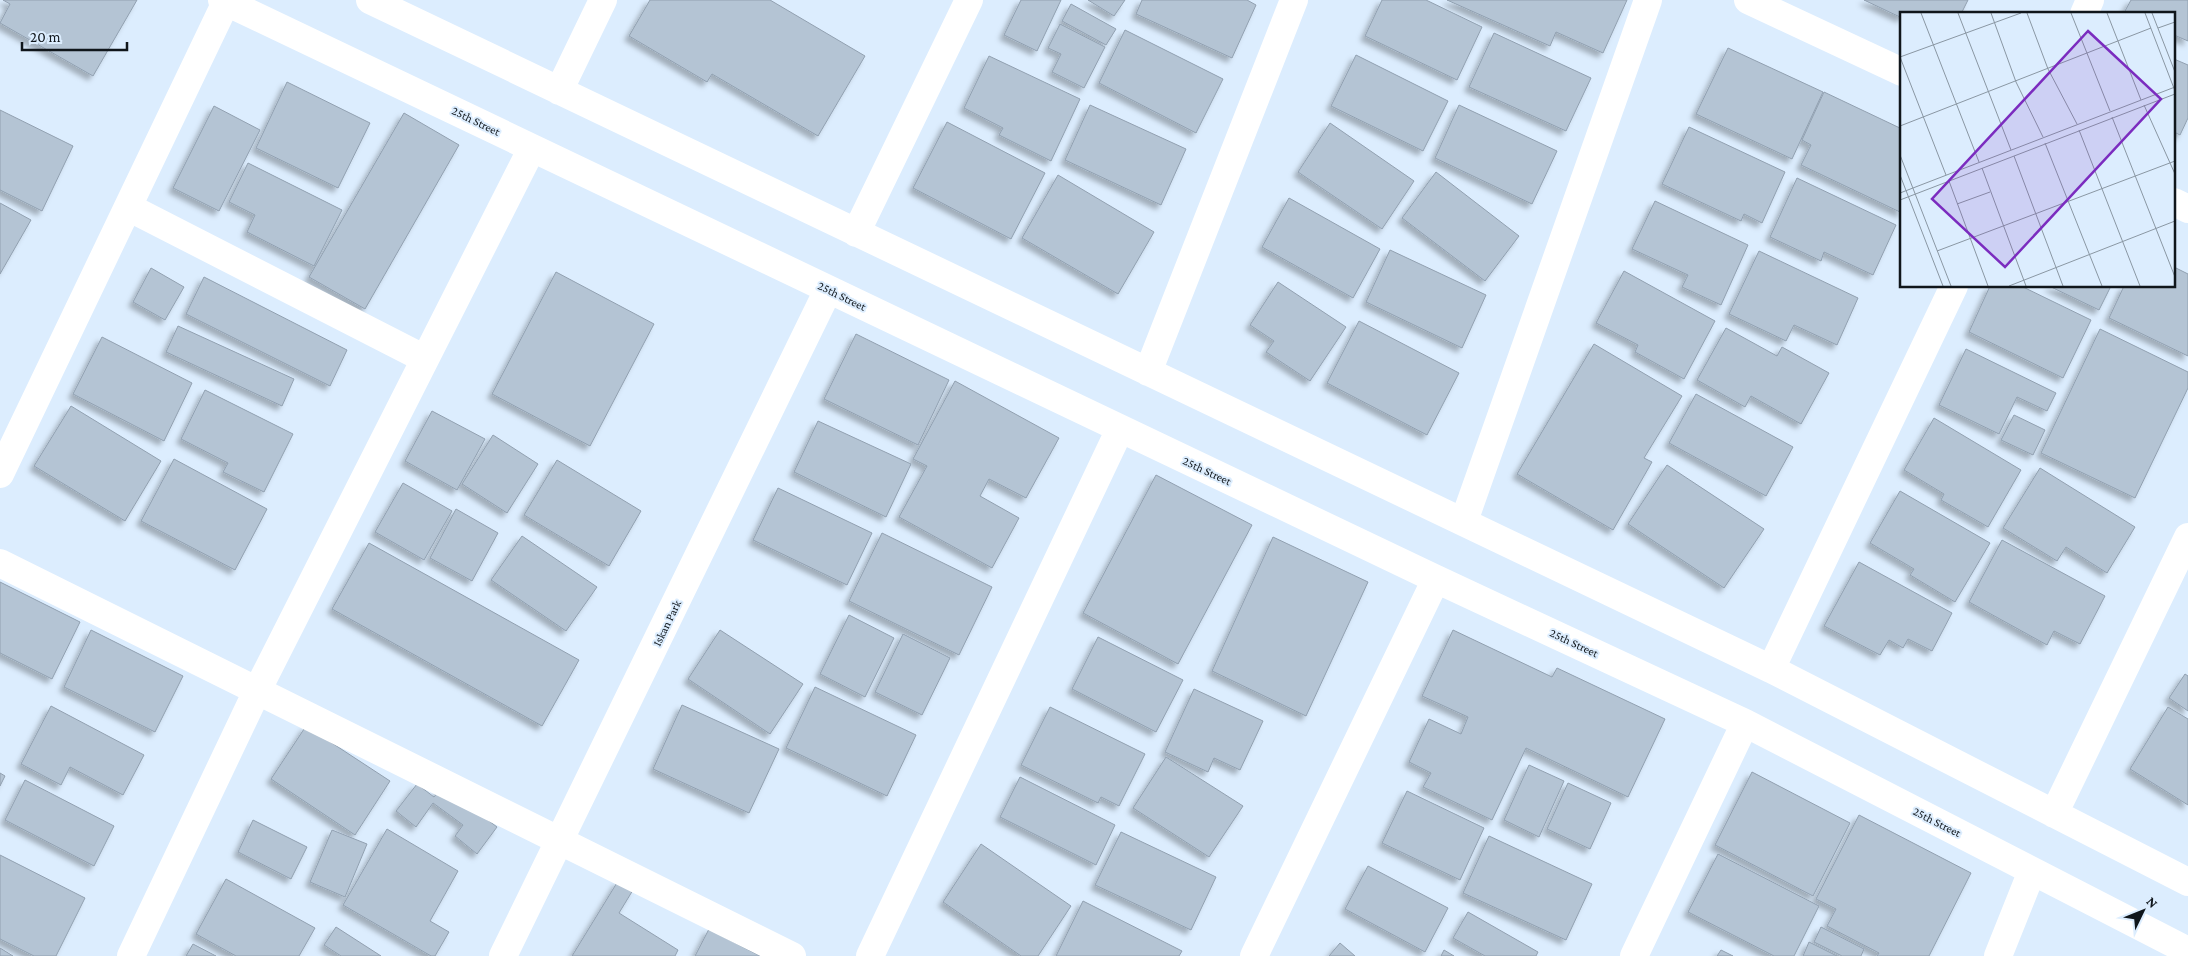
<svg xmlns="http://www.w3.org/2000/svg" width="2188" height="956" font-family="'Crimson Pro',serif">
<defs>
<filter id="shadow"><feDropShadow dx="-4.5" dy="4.5" stdDeviation="2.5" flood-color="#0004"/></filter>
</defs>
<rect width="100%" height="100%" fill="#dcedfe"/>
<path fill="#b4c4d4" stroke="#91a0b0" filter="url(#shadow)" d="M 3,0 L 137,0 L 93,76 L 0,23 L 10,4 Z
M 650,0 L 770,0 L 865,56 L 818,136 L 712,74 L 707,82 L 629,36 Z
M 1021,0 L 1061,0 L 1037,51 L 1004,35 Z
M 1088,0 L 1125,0 L 1114,16 Z
M 1142,0 L 1247,0 L 1256,5 L 1232,58 L 1136,14 Z
M 1382,0 L 1426,0 L 1482,27 L 1457,80 L 1365,36 Z
M 1447,0 L 1627,0 L 1603,53 L 1556,32 L 1550,46 Z
M 1864,0 L 1968,0 L 1961,14 L 1902,14 L 1902,18 Z
M 2131,0 L 2188,0 L 2188,41 L 2174,35 L 2174,14 L 2130,14 L 2125,11 Z
M 1071,4 L 1116,29 L 1106,45 L 1062,21 Z
M 1060,24 L 1105,47 L 1084,88 L 1052,72 L 1061,54 L 1048,48 Z
M 1125,30 L 1223,79 L 1196,133 L 1099,83 Z
M 1494,33 L 1591,78 L 1566,131 L 1469,87 Z
M 1728,48 L 1823,92 L 1792,159 L 1696,114 Z
M 1356,55 L 1448,101 L 1423,151 L 1331,106 Z
M 989,56 L 1080,99 L 1051,161 L 999,135 L 1003,128 L 964,108 Z
M 2174,59 L 2188,65 L 2188,118 L 2180,135 L 2174,132 Z
M 287,82 L 370,123 L 338,188 L 256,148 Z
M 1824,92 L 1902,129 L 1902,213 L 1801,165 L 1811,145 L 1802,140 Z
M 1090,105 L 1186,149 L 1161,205 L 1065,160 Z
M 1459,105 L 1557,151 L 1532,204 L 1435,158 Z
M 214,106 L 260,130 L 219,211 L 173,188 Z
M 0,110 L 73,146 L 42,211 L 0,190 Z
M 404,113 L 459,145 L 365,309 L 309,277 Z
M 947,122 L 1045,173 L 1011,239 L 913,188 Z
M 1330,123 L 1414,181 L 1382,229 L 1298,172 Z
M 1689,127 L 1785,172 L 1762,223 L 1744,214 L 1741,221 L 1662,184 Z
M 248,163 L 342,210 L 314,266 L 247,232 L 255,215 L 229,202 Z
M 1436,172 L 1519,236 L 1485,281 L 1402,218 Z
M 1058,175 L 1154,232 L 1118,294 L 1022,238 Z
M 1797,178 L 1896,225 L 1873,275 L 1824,252 L 1821,261 L 1770,237 Z
M 1289,198 L 1380,249 L 1353,298 L 1262,247 Z
M 1655,201 L 1748,245 L 1721,305 L 1682,287 L 1688,275 L 1632,249 Z
M 0,203 L 31,220 L 0,274 Z
M 1390,250 L 1486,295 L 1462,348 L 1366,302 Z
M 1759,251 L 1858,298 L 1837,345 L 1794,325 L 1786,341 L 1729,314 Z
M 2174,267 L 2188,274 L 2188,356 L 2109,318 L 2124,286 L 2174,286 Z
M 151,268 L 184,287 L 165,320 L 133,302 Z
M 1624,271 L 1715,321 L 1684,379 L 1635,352 L 1638,345 L 1596,323 Z
M 556,272 L 654,324 L 590,446 L 492,394 Z
M 204,277 L 347,350 L 330,386 L 186,314 Z
M 1278,282 L 1346,327 L 1310,381 L 1266,352 L 1274,341 L 1250,325 Z
M 1990,286 L 2021,286 L 2091,320 L 2063,378 L 1969,332 Z
M 2049,286 L 2111,286 L 2099,310 Z
M 1359,321 L 1459,373 L 1427,435 L 1327,383 Z
M 178,326 L 294,379 L 282,406 L 166,352 Z
M 1726,328 L 1777,356 L 1782,347 L 1829,373 L 1801,424 L 1751,396 L 1745,407 L 1697,380 Z
M 2100,329 L 2188,372 L 2188,388 L 2135,498 L 2041,453 Z
M 856,334 L 949,380 L 918,445 L 824,399 Z
M 102,337 L 192,383 L 164,441 L 73,394 Z
M 1594,344 L 1682,396 L 1644,458 L 1652,462 L 1613,530 L 1517,474 Z
M 1966,349 L 2056,393 L 2047,411 L 2017,397 L 1999,434 L 1939,405 Z
M 955,381 L 1059,438 L 1026,498 L 989,479 L 980,496 L 1019,518 L 992,568 L 899,517 L 927,466 L 913,459 Z
M 205,390 L 293,434 L 264,492 L 223,472 L 228,463 L 181,439 Z
M 1696,394 L 1793,447 L 1766,496 L 1669,443 Z
M 71,406 L 161,461 L 125,521 L 34,466 Z
M 432,411 L 485,439 L 457,490 L 405,461 Z
M 2014,415 L 2045,430 L 2033,455 L 2001,440 Z
M 1934,418 L 2021,470 L 1988,527 L 1941,500 L 1944,494 L 1904,470 Z
M 818,421 L 911,464 L 886,517 L 794,472 Z
M 493,435 L 538,464 L 507,513 L 462,484 Z
M 174,459 L 267,509 L 235,570 L 141,521 Z
M 557,460 L 641,511 L 609,566 L 524,515 Z
M 1667,465 L 1764,529 L 1724,588 L 1628,524 Z
M 2040,468 L 2135,527 L 2107,573 L 2066,547 L 2057,561 L 2003,528 Z
M 1156,475 L 1252,525 L 1178,664 L 1083,613 Z
M 403,483 L 452,511 L 424,560 L 375,532 Z
M 778,488 L 872,533 L 847,585 L 753,540 Z
M 1900,491 L 1990,543 L 1955,602 L 1910,575 L 1914,569 L 1870,543 Z
M 456,509 L 498,533 L 472,581 L 430,558 Z
M 882,533 L 992,587 L 959,655 L 849,601 Z
M 522,536 L 597,587 L 566,631 L 491,580 Z
M 1273,537 L 1368,582 L 1306,716 L 1212,671 Z
M 2002,540 L 2105,596 L 2080,644 L 2054,631 L 2047,645 L 1969,602 Z
M 369,543 L 579,660 L 542,726 L 332,609 Z
M 1859,562 L 1952,613 L 1932,651 L 1908,639 L 1903,648 L 1889,640 L 1880,655 L 1824,626 Z
M 0,582 L 80,622 L 52,679 L 0,653 Z
M 849,615 L 894,638 L 865,697 L 820,674 Z
M 91,630 L 183,676 L 155,732 L 64,687 Z
M 720,630 L 803,684 L 770,734 L 688,679 Z
M 1453,630 L 1552,677 L 1557,668 L 1665,719 L 1628,797 L 1526,748 L 1492,820 L 1423,787 L 1431,773 L 1409,762 L 1429,719 L 1461,734 L 1468,717 L 1422,696 Z
M 903,634 L 950,658 L 922,715 L 875,692 Z
M 1098,637 L 1183,680 L 1156,732 L 1072,689 Z
M 2185,674 L 2188,676 L 2188,711 L 2169,698 Z
M 815,687 L 916,735 L 887,796 L 786,748 Z
M 1194,689 L 1263,721 L 1240,770 L 1214,758 L 1208,772 L 1165,752 Z
M 682,705 L 779,749 L 749,813 L 653,769 Z
M 51,706 L 144,755 L 123,795 L 70,767 L 61,785 L 21,764 Z
M 1050,707 L 1145,754 L 1119,806 L 1101,797 L 1098,803 L 1021,765 Z
M 2168,707 L 2188,719 L 2188,805 L 2130,769 Z
M 306,726 L 390,781 L 355,835 L 271,779 Z
M 1166,757 L 1243,806 L 1209,857 L 1133,808 Z
M 1529,765 L 1564,781 L 1539,837 L 1504,820 Z
M 1752,772 L 1850,823 L 1813,896 L 1715,845 Z
M 0,773 L 5,776 L 0,786 Z
M 1020,777 L 1115,825 L 1096,865 L 1000,817 Z
M 25,780 L 114,826 L 94,866 L 5,820 Z
M 1568,783 L 1611,803 L 1590,849 L 1547,829 Z
M 417,784 L 434,797 L 443,786 L 497,827 L 477,854 L 455,836 L 463,825 L 433,803 L 416,827 L 396,811 Z
M 1407,791 L 1484,828 L 1460,880 L 1382,843 Z
M 1859,815 L 1971,873 L 1929,956 L 1877,956 L 1879,953 L 1827,926 L 1836,909 L 1816,899 Z
M 253,820 L 307,847 L 291,879 L 238,852 Z
M 387,829 L 458,871 L 430,921 L 449,932 L 435,956 L 431,956 L 343,905 Z
M 332,830 L 367,844 L 345,897 L 310,882 Z
M 1121,832 L 1216,877 L 1191,930 L 1095,885 Z
M 1489,836 L 1592,884 L 1566,940 L 1463,893 Z
M 981,844 L 1071,906 L 1038,956 L 1021,956 L 943,902 Z
M 1718,854 L 1819,906 L 1794,956 L 1774,956 L 1688,912 Z
M 0,855 L 85,898 L 56,956 L 34,956 L 0,939 Z
M 1368,866 L 1448,908 L 1425,952 L 1345,909 Z
M 226,879 L 315,928 L 299,956 L 236,956 L 196,934 Z
M 618,881 L 633,890 L 619,913 L 678,950 L 675,956 L 572,956 Z
M 1083,901 L 1182,951 L 1179,956 L 1056,956 Z
M 1468,912 L 1538,952 L 1536,956 L 1485,956 L 1453,938 Z
M 336,927 L 381,956 L 341,956 L 324,945 Z
M 1821,927 L 1864,949 L 1861,956 L 1842,956 L 1814,942 Z
M 709,929 L 760,956 L 695,956 Z
M 1809,942 L 1837,956 L 1803,956 Z
M 1340,943 L 1355,956 L 1329,956 Z
M 193,944 L 216,956 L 186,956 Z
M 0,948 L 13,956 L 0,956 Z
M 1444,950 L 1454,956 L 1441,956 Z
M 1721,950 L 1733,956 L 1717,956 Z"/>
<g fill="none" stroke-linecap="round" stroke-linejoin="round">
<path stroke="#fff" stroke-width="28" d="M 222,0 L 1436,579 L 1745,723 L 2188,951
M 370,0 L 1771,669 L 2188,882
M 1748,0 L 1902,72
M 2084,14 L 2090,0
M 559,91 L 603,0
M 2174,202 L 2188,209
M 128,207 L 425,359
M 856,233 L 969,0
M 1148,372 L 1294,0
M 0,474 L 226,2
M 1464,521 L 1648,0
M 0,563 L 792,956
M 1771,669 L 1954,286
M 2054,814 L 2188,537
M 131,956 L 257,691 L 532,148
M 503,956 L 828,290
M 870,956 L 1120,429
M 1254,956 L 1436,579
M 1634,956 L 1745,723
M 1998,956 L 2032,871"/>
</g>
<g text-anchor="middle" stroke-width="4" stroke-linejoin="round" paint-order="stroke">
<g font-size="12" fill="#10161b" stroke="#dcedfe">
<text transform="translate(476 121) rotate(26)" y="4">25th Street</text>
<text transform="translate(842 296) rotate(26)" y="4">25th Street</text>
<text transform="translate(1207 471) rotate(25)" y="4">25th Street</text>
<text transform="translate(667 623) rotate(-64)" y="4">Iskan Park</text>
<text transform="translate(1574 643) rotate(25)" y="4">25th Street</text>
<text transform="translate(1937 822) rotate(27)" y="4">25th Street</text>
</g>
</g>
<g transform="translate(1900 12)">
<rect width="275" height="275" fill="#dcedfe"/>
<path fill="none" stroke="#8a97a3" stroke-width="1" d="M 21,1 L 79,150M 58,1 L 111,138M 91,1 L 116,70 L 143,125M 127,1 L 148,57 L 177,112M 171,1 L 210,99M 207,1 L 241,88M 245,1 L 275,79M 252,1 L 275,60M 258,16 L 275,10M 0,45 L 121,1M 0,45 L 46,163M 244,93 L 275,162M 212,105 L 275,265M 0,114 L 251,16M 179,118 L 240,274M 145,131 L 202,274M 0,143 L 51,274M 114,144 L 163,274M 82,156 L 126,274M 0,163 L 43,274M 49,169 L 88,274M 0,181 L 275,75M 0,188 L 275,82M 57,192 L 90,180M 37,239 L 275,149M 109,274 L 275,209"/>
<path fill="#7b2cbf" fill-opacity="0.15" stroke="#7b2cbf" stroke-width="2.5" d="M 188,19 L 261,87 L 105,255 L 32,187 Z"/>
<rect width="275" height="275" fill="none" stroke="#10161b" stroke-width="2.5"/>
</g>
<g transform="translate(2143 911) rotate(47)" stroke="#dcedfe" stroke-width="4" paint-order="stroke">
<path d="M0-4L9 19L0 12L-9 19Z" fill="#10161b"/>
<text y="-8" font-size="14" font-weight="bold" text-anchor="middle" fill="#10161b">N</text>
</g>
<path d="M22 42v8h105v-8" fill="none" stroke="#10161b" stroke-width="2.5"/>
<text x="30" y="42" font-size="15" fill="#10161b" stroke="#dcedfe" stroke-width="4" paint-order="stroke">20 m</text>
</svg>
